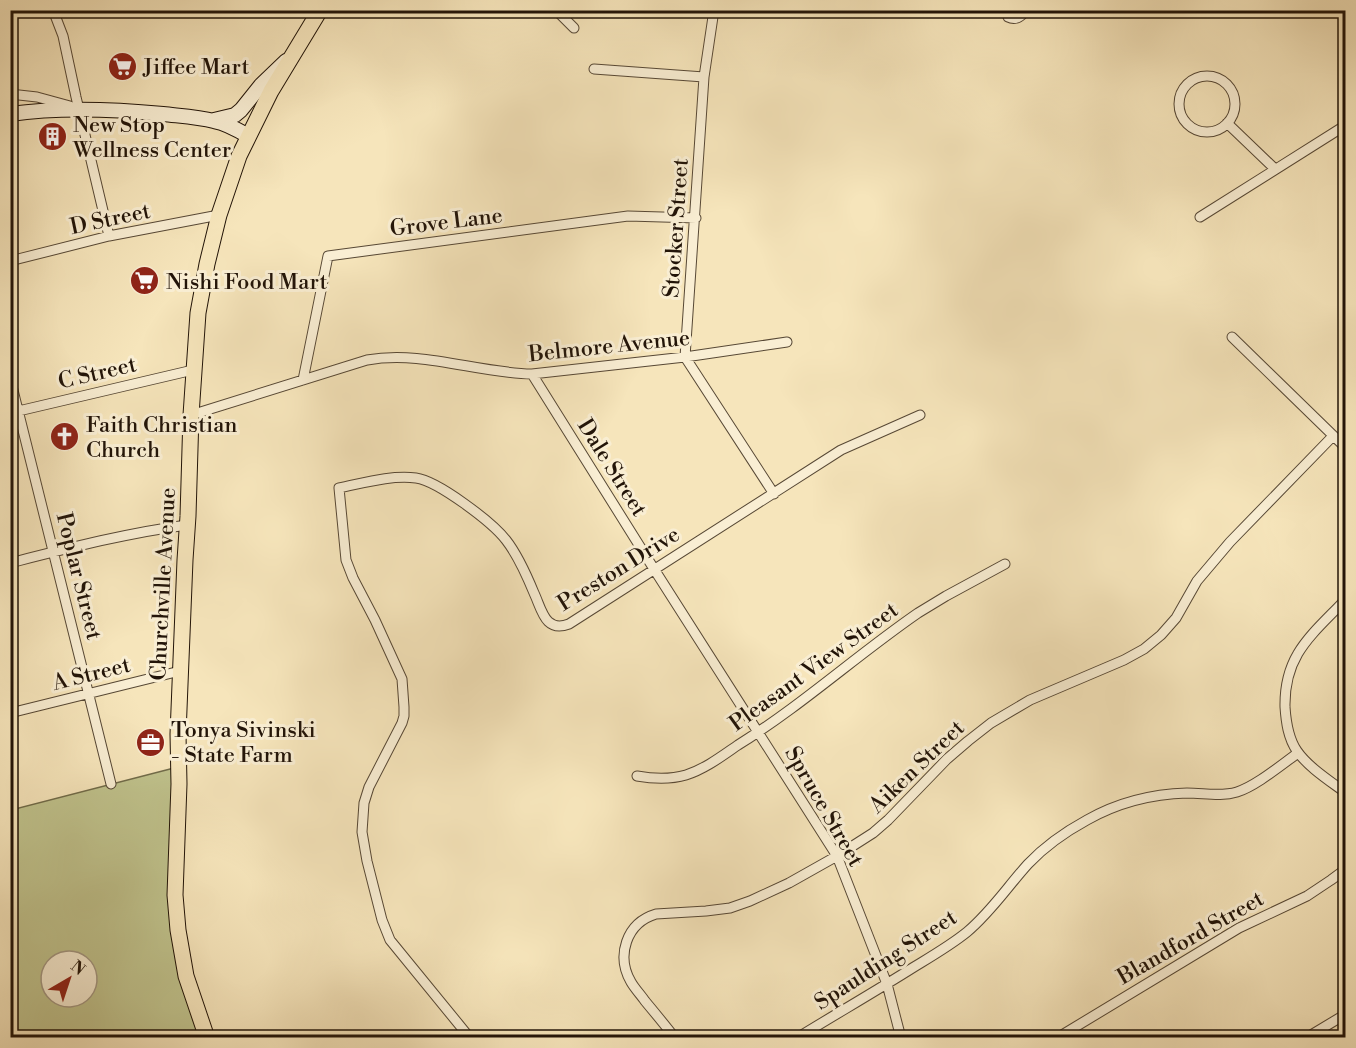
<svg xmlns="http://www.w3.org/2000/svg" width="1356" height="1048" font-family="'Libre Bodoni',serif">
<rect width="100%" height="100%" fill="#f6e5bb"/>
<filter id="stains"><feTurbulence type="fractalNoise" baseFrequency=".00333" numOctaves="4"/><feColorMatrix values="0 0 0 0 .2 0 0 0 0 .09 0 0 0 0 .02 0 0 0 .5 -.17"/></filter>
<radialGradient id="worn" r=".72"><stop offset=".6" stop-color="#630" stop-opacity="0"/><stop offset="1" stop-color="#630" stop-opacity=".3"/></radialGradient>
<path fill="#c0c38d" stroke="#716c4a" stroke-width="1.5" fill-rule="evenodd" d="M 174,768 L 170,867 L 201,1037 L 11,1038 L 11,810 ZM 51,961 L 87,961 L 87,997 L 51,997 Z"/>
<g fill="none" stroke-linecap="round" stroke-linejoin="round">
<defs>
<path id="street" d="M 53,10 L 63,36 L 76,97 L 109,236
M 556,10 L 574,28
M 714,10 L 704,77 L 685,357 L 774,494
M 1006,10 L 1008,17 C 1016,21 1022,16 1026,10
M 594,69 L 704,77
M1179 104a28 28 0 1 1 56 0a28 28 0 1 1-56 0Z
M 10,94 L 37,97 L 70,106
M 1227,123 L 1275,169
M 1200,217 L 1346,125
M 10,261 L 109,236 L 219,215
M 1232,337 L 1346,448
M 532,374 L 654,569 L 837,856 L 887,984 L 901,1038
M 10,378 L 111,784
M 303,380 L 328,256 L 628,216 L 696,218
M 10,413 L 193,370
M 191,415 L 367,360 C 422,350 477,373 532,374 L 685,357 L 787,342
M 10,563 C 69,548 127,533 187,525
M 1346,599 C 1312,635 1284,654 1285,707 C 1286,722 1288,738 1297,751 C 1308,767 1330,781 1346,793
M 10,713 L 180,671
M 637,776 C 654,779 669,780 686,775 C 705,769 722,756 738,745 C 801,706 857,655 918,613 L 946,596 L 1005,564
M 470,1038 L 390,940 L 382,920 L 367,861 L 362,832 L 364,803 L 369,787 L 402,723 L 404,716 L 404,707 L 402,679 L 375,620 L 353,578 L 346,560 L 339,488 C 364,483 390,475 416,478 C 438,481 492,522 506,540 C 517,554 527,576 534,593 C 542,610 545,633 569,624 L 841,450 L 920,415
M 675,1038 C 665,1025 655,1013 645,1001 C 641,995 635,989 631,982 C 616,956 626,923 656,914 L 706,911 L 730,908 L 750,901 L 789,883 L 837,856 L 873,833 L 888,820 L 947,759 L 968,741 L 991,723 L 1030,700 L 1124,660 L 1144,649 L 1161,635 L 1176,618 L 1197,581 L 1230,542 L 1333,436
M 797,1038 C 836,1014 876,991 914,967 C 932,956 951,945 967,932 C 991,912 1008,886 1028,864 C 1045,846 1065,832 1087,820 C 1117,803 1152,794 1187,793 C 1204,793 1221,797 1237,792 C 1256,786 1281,765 1298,753
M 1057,1038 L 1239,928 L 1307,896 L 1331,880 L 1346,869
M 1306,1038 L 1346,1014"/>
<path id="secondary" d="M 10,114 C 61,107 112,109 163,114 C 180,116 198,117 214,121 C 226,123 238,130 248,136
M 214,120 L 235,115 L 241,110 L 261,85 L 286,61"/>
<path id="primary" d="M 207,1038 L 186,976 L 178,930 L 175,895 L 179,784 L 178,734 L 185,560 L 188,516 L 191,415 L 198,313 L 207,264 L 219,215 L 239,156 L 271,91 L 320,10"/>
</defs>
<use href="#street" stroke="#574835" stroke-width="11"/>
<use href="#secondary" stroke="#221408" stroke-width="16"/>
<use href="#primary" stroke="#221408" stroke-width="17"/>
<use href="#street" stroke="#f9eed3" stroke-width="9"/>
<use href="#secondary" stroke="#f9eed3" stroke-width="14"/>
<use href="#primary" stroke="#f6e5bb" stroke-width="15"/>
</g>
<defs>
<symbol id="supermarket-disc" viewBox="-11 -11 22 22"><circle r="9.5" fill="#8f2418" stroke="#f9eed3"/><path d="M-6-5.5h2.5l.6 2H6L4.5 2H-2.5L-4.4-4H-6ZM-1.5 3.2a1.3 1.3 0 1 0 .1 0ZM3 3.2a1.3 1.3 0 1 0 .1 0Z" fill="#fff"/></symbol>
<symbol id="building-disc" viewBox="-11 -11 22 22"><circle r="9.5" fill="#8f2418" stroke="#f9eed3"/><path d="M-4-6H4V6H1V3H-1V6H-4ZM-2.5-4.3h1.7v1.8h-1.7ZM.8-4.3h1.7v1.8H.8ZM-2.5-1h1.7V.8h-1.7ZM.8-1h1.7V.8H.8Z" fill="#fff"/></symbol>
<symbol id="church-disc" viewBox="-11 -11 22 22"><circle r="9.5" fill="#8f2418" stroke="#f9eed3"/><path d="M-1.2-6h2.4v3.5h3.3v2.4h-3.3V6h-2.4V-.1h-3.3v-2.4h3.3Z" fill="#fff"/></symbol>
<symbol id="office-disc" viewBox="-11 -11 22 22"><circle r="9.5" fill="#8f2418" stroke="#f9eed3"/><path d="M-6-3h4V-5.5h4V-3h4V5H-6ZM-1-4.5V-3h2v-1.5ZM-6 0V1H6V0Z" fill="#fff"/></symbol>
</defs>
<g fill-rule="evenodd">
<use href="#supermarket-disc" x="106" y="50" width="33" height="33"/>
<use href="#building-disc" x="36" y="120" width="33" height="33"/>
<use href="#supermarket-disc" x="128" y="264" width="33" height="33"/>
<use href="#church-disc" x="48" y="420" width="33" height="33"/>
<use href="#office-disc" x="134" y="726" width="33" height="33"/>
</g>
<g text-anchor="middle" stroke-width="6" stroke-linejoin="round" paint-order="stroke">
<g font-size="22" fill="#221408" stroke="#f9eed3" text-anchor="start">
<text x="143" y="74">Jiffee Mart</text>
<text x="73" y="132">New Stop<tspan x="73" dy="25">Wellness Center</tspan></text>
<text x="166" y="289">Nishi Food Mart</text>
<text x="86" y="432">Faith Christian<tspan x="86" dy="25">Church</tspan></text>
<text x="171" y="737">Tonya Sivinski<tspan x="171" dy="25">- State Farm</tspan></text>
</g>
<g font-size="22" fill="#221408" stroke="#f9eed3">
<text transform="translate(110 218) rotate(-12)" y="8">D Street</text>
<text transform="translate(446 221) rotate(-7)" y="8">Grove Lane</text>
<text transform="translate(675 228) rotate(-86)" y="8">Stocker Street</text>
<text transform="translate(609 345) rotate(-6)" y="8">Belmore Avenue</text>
<text transform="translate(97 372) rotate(-13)" y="8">C Street</text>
<text transform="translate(613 467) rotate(58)" y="8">Dale Street</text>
<text transform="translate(618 568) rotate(-32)" y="8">Preston Drive</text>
<text transform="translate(80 576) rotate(76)" y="8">Poplar Street</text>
<text transform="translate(162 584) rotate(-87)" y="8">Churchville Avenue</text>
<text transform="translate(813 666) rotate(-36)" y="8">Pleasant View Street</text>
<text transform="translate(91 673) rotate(-14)" y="8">A Street</text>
<text transform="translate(916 766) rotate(-44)" y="8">Aiken Street</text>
<text transform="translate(825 806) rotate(60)" y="8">Spruce Street</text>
<text transform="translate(1190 937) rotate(-30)" y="8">Blandford Street</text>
<text transform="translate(885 959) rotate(-33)" y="8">Spaulding Street</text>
</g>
</g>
<rect width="1356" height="1048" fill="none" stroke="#f6e5bb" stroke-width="36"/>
<rect x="12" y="12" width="1332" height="1024" fill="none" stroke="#221408" stroke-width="3"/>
<rect x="18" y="18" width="1320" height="1012" fill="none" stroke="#221408" stroke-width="1.5"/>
<g transform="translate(69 979) rotate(39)"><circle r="28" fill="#f9eed3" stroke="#a39782" stroke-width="1.5"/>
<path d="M0-4.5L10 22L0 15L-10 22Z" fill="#8f2418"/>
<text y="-9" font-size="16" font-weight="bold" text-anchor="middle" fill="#221408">N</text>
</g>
<rect width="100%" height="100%" filter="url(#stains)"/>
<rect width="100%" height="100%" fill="url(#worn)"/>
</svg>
